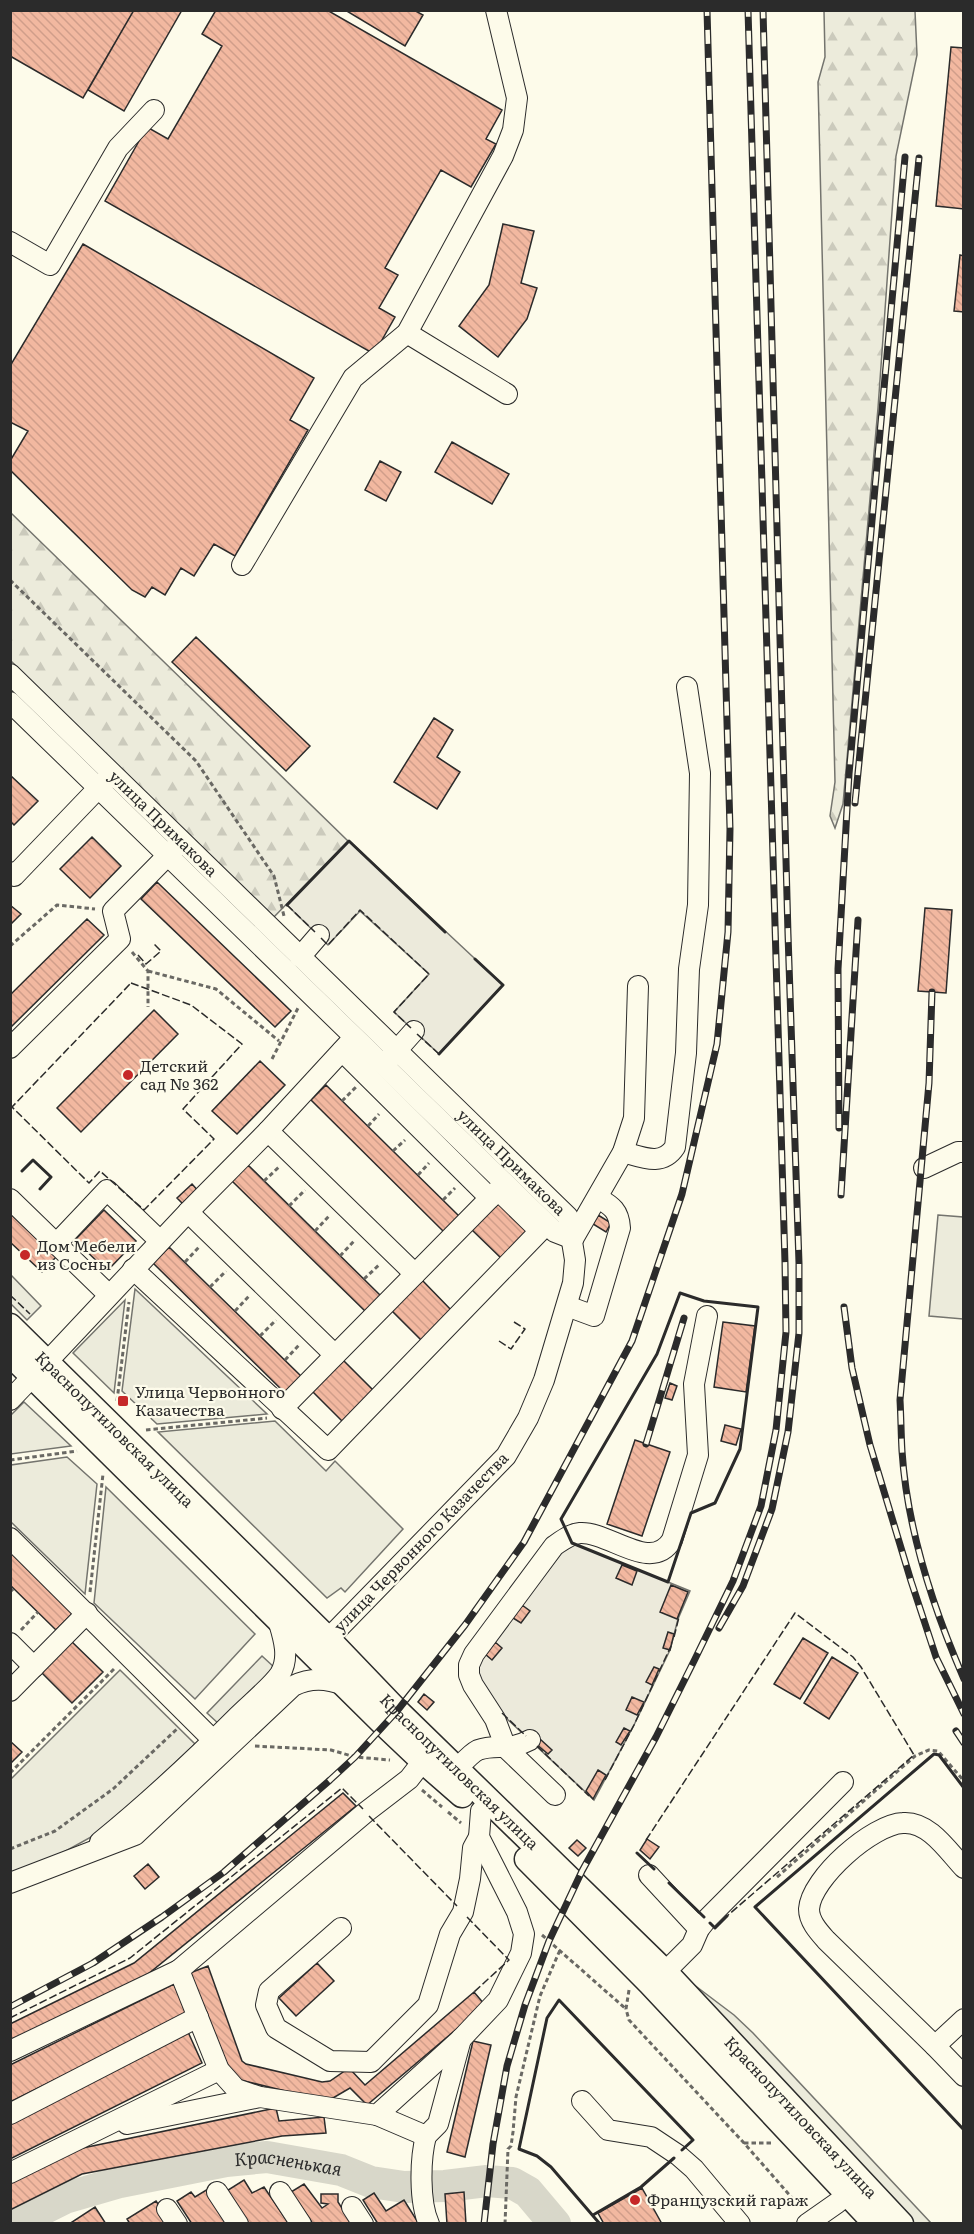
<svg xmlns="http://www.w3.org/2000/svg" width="974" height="2234" font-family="Literata,serif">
<defs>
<pattern id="forest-firs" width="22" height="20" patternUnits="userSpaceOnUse" patternTransform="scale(1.5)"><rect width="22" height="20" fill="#ecebdb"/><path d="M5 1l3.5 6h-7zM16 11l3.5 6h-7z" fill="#cbcabc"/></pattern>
<pattern id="building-back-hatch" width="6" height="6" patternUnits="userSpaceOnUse" patternTransform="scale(1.5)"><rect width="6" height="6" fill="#f2b8a0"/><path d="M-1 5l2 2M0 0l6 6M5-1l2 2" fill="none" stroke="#d09e8a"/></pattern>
</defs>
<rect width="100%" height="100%" fill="#fdfbea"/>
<path fill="#ecebdb" stroke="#74746e" stroke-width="1.5" d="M 938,1215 L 963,1217 L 963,1319 L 929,1316 Z
M 11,1275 L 41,1306 L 27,1320 L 11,1304 Z
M 135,1289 L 267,1414 L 157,1424 L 122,1391 Z
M 125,1300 L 114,1393 L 73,1353 Z
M 24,1402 L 71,1446 L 11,1454 L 11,1415 Z
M 275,1421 L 326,1471 L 335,1461 L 403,1529 L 345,1592 L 341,1588 L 327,1598 L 158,1432 Z
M 67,1457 L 97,1484 L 85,1594 L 11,1522 L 11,1465 Z
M 106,1487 L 255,1634 L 195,1699 L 94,1603 Z
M 262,1656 L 275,1668 L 220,1725 L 207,1713 Z
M 120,1670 L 195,1744 L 102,1831 L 64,1852 L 11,1873 L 11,1779 Z
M 685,1978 L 734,2015 L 753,2033 L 931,2223 L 914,2223 L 684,1979 Z"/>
<path fill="url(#forest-firs)" stroke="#74746e" stroke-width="1.5" d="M 824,11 L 915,11 L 917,55 L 896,156 L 878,408 L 843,804 L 835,828 L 830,816 L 835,782 L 818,82 L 825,57 Z
M 10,512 L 348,841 L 273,918 L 11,661 Z"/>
<path fill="#eceadb" stroke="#74746e" stroke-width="1.5" d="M 349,841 L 503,985 L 439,1054 L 394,1012 L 429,974 L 360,911 L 328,945 L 287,905 Z
M 572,1543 L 690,1591 L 678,1619 L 670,1650 L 634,1725 L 594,1800 L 505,1717 L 480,1683 L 476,1665 L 566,1547 Z"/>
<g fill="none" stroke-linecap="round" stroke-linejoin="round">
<path stroke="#d8d7c9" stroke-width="32" id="s1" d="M 13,2224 L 65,2198 L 120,2182 L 226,2161 L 267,2157 L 341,2170 L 371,2182 L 404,2187 L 445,2186 L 487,2181 L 512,2183 L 528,2192 L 555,2224"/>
</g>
<path fill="url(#building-back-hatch)" stroke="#2b2b2b" stroke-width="1.5" d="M 10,10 L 134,10 L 83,98 L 10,56 Z
M 134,10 L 182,10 L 124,111 L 88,90 Z
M 216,10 L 327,10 L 502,110 L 486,139 L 496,144 L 471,187 L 441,170 L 385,268 L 398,275 L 379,308 L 395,317 L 374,354 L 105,201 L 147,127 L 168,139 L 222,46 L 202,34 Z
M 345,10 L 414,10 L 423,15 L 405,46 Z
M 951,47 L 964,48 L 964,209 L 936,206 Z
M 503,224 L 534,231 L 521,283 L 537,288 L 527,319 L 498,357 L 459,326 L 489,285 Z
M 83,244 L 314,378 L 290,420 L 308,430 L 235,556 L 214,544 L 194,576 L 181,568 L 165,595 L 152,587 L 145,597 L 132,590 L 10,470 L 10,461 L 28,431 L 10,422 L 10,366 Z
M 960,255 L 964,256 L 964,312 L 954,311 Z
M 452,442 L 509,474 L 492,504 L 435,472 Z
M 380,461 L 401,472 L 386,501 L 365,490 Z
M 196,637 L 310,746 L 286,771 L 172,662 Z
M 434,718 L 453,730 L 437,757 L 460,772 L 437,809 L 394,782 Z
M 10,775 L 38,801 L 14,825 L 10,821 Z
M 92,837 L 121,866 L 90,898 L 60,869 Z
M 157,882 L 291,1011 L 275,1027 L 141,899 Z
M 10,905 L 21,914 L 10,925 Z
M 925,908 L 952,910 L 946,993 L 918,991 Z
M 87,919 L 104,935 L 10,1028 L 10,995 Z
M 154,1010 L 178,1034 L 81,1132 L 57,1108 Z
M 260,1061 L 285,1085 L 237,1134 L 212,1111 Z
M 326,1085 L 460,1217 L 445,1233 L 311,1100 Z
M 248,1165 L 382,1297 L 367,1313 L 232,1181 Z
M 192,1184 L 201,1194 L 187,1208 L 177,1198 Z
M 500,1200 L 532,1231 L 503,1260 L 471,1229 Z
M 104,1210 L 136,1241 L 107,1271 L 75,1240 Z
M 10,1213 L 56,1257 L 42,1272 L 10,1242 Z
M 598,1215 L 611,1223 L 606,1232 L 593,1224 Z
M 169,1247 L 303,1378 L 287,1395 L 153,1263 Z
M 422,1280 L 453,1312 L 423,1342 L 392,1311 Z
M 723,1322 L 755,1326 L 746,1392 L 714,1387 Z
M 343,1360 L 375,1392 L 344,1423 L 312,1391 Z
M 670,1383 L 677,1386 L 672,1400 L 665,1398 Z
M 725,1425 L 741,1429 L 736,1445 L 721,1441 Z
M 635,1440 L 670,1452 L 642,1536 L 607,1524 Z
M 10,1551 L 73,1613 L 56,1630 L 10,1585 Z
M 622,1565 L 637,1571 L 632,1585 L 616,1578 Z
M 671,1585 L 688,1592 L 677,1619 L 660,1612 Z
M 522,1605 L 530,1611 L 521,1623 L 513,1618 Z
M 668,1632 L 674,1634 L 670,1650 L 663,1648 Z
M 803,1638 L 828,1653 L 800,1699 L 774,1684 Z
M 70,1640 L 103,1672 L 72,1703 L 40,1671 Z
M 495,1642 L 502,1648 L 492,1660 L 485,1654 Z
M 832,1657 L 858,1673 L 829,1719 L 804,1703 Z
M 654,1667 L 659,1669 L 652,1685 L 646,1682 Z
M 424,1694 L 434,1702 L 427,1710 L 418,1702 Z
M 632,1697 L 644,1702 L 637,1715 L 626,1710 Z
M 624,1728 L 630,1731 L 621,1745 L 616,1742 Z
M 540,1739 L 552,1750 L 548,1754 L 536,1744 Z
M 10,1741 L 22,1752 L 10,1764 Z
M 598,1770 L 606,1775 L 593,1799 L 586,1791 Z
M 343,1793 L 356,1806 L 143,1978 L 10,2043 L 10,2024 L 134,1963 Z
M 647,1839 L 659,1847 L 650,1859 L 640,1850 Z
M 577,1840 L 586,1848 L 578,1856 L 569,1848 Z
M 148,1864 L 159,1877 L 145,1889 L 134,1876 Z
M 317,1963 L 334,1981 L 296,2016 L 279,1998 Z
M 208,1966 L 242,2061 L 246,2064 L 322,2082 L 330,2081 L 349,2068 L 365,2085 L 474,1992 L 485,2005 L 367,2105 L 350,2088 L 333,2098 L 322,2100 L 236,2079 L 226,2071 L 190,1973 Z
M 174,1984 L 187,2014 L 10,2102 L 10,2065 Z
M 188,2032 L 202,2063 L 10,2159 L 10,2123 Z
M 473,2041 L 491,2045 L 465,2157 L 447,2152 Z
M 276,2108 L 279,2121 L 324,2117 L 326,2133 L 282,2136 L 82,2174 L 10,2210 L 10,2181 L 73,2150 Z
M 244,2180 L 252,2193 L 264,2187 L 289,2224 L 247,2224 L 225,2192 Z
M 304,2184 L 322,2208 L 328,2204 L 321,2203 L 321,2194 L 338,2194 L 338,2202 L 352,2224 L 313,2224 L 291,2192 Z
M 642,2188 L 662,2224 L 604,2224 L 598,2213 Z
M 208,2189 L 231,2224 L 192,2224 L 177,2201 L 191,2192 L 195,2197 Z
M 464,2192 L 466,2224 L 447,2224 L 445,2194 Z
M 374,2193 L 386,2211 L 404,2200 L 419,2224 L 378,2224 L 363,2200 Z
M 156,2201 L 171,2224 L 130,2224 L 127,2219 Z
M 95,2207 L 106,2224 L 69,2224 Z"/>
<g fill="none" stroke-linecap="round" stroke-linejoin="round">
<defs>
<g id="minor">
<path d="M 10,242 L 50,265 L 118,148 L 154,110"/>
<path d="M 407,333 L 507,394"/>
<path d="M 242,565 L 353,378 L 407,333 L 503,156 L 513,130 L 517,98 L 496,10"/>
<path id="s2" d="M 10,674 L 568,1217 L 575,1260 L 573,1283 L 544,1380 L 528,1418 L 506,1456 L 328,1639"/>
<path d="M 10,702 L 555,1232 L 573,1239"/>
<path d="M 10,872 L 14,876 L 108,778"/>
<path d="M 300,957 L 319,935"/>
<path d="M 10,1048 L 120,939 L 113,911 L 176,847"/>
<path d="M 389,1059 L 414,1031"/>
<path d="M 268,1131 L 415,1274"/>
<path d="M 623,1152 C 642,1157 662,1167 675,1147 L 686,1053 L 689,969 L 698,905 L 700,773 L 687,687"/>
<path d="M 924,1168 L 958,1152 L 964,1152"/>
<path d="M 10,1199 L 109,1295"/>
<path d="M 188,1212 L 335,1355"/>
<path d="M 573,1239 L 623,1152 L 634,1118 L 638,986"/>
<path d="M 56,1244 L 107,1190 L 160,1241"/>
<path d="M 133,1269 L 328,1450 L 540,1231 L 498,1190 L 490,1198 L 342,1051"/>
<path d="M 567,1306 L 594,1316 L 620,1228 C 619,1211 612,1206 598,1198"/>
<path d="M 47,1362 L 188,1212 L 268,1131 L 350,1042"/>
<path d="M 10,1400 L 33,1376"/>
<path d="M 282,1409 L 490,1198"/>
<path d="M 10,1538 L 221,1748"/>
<path d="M 10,1643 L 34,1667"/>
<path d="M 10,1691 L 87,1613"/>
<path d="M 457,1769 C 463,1763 470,1754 478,1750 C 496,1743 508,1752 530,1740"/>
<path d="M 555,1795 L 506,1748 L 495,1719 L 473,1685 L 469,1675 L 469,1665 L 474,1654 L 554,1546 C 563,1540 570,1534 580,1533 C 609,1531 651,1574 672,1540 L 698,1455 L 694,1384 L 707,1316"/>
<path d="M 100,1842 C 148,1803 194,1760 238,1716 C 249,1705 272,1686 280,1674 C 291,1656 282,1634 277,1616"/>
<path d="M 964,1868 C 948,1851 929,1821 903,1823 C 873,1824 811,1878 809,1909 C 809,1921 818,1931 826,1940 L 935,2046 L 964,2076"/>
<path d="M 649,1875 L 699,1929"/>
<path d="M 10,1883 L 135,1835 L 293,1686 C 312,1677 326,1679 345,1685"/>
<path d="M 341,1928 L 269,1991 L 266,2005 L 276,2028 L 330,2061 L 371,2062 L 428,2005 L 450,1934 L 463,1912 L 470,1879 L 473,1848 L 479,1837"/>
<path d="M 179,1970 L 366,1812 L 409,1779 L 423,1761"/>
<path d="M 665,1972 L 692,1945 L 699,1929 L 707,1919 L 843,1782"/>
<path d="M 935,2046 L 964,2019"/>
<path d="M 10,2051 L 179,1970 L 219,2070 L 236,2089 L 260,2097 L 377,2115 L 461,2039 L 498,2000 L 521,1953 L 524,1934 L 517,1912 L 479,1837 L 481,1811"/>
<path d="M 582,2101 L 608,2130 L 651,2137 L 678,2155 L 694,2169 L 740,2224"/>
<path d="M 10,2114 L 198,2017"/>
<path d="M 377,2115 L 426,2136 L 438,2124 L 461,2039"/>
<path d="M 127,2124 L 260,2097"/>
<path d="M 426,2136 C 420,2159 419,2202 429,2224"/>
<path d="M 10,2173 L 219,2070"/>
<path d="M 217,2192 L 238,2224"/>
<path d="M 280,2192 L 301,2224"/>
<path d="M 352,2207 L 363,2224"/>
<path d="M 167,2209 L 177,2224"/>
<path d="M 807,2224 L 837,2203 L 858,2186"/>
</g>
<g id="major">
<path id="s3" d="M 10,1326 L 328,1639 L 397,1711 L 665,1972 L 901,2224"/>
<path d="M 10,1354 L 385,1725 L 423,1761 L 462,1795"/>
<path d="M 527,1859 L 650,1983 L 876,2224"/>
</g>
</defs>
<use href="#minor" stroke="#2b2b2b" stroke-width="22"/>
<use href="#major" stroke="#2b2b2b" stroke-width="27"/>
<path stroke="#6a6964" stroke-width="3" stroke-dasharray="4.5 3" stroke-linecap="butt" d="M 10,580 L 196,761 L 274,876 L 284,916
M 10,946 L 57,905 L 95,909
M 132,952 L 148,971 L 148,1007
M 148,971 L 216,989 L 279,1041
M 272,1059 L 298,1008
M 342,1101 L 356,1087
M 368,1126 L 379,1114
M 393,1151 L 405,1140
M 418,1175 L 429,1163
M 264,1181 L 280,1166
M 443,1200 L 455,1188
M 289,1206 L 305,1190
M 315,1231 L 330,1215
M 340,1256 L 355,1240
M 185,1262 L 200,1246
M 364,1279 L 380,1264
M 210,1287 L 226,1271
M 235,1311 L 250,1295
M 260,1336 L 276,1320
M 285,1360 L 300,1344
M 117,1401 L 129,1302
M 146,1430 L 267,1418
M 10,1460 L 77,1451
M 10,1592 L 14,1588
M 90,1592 L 103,1474
M 21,1630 L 38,1612
M 255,1746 L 331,1750 L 355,1757 L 390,1760
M 10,1773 L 115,1668
M 422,1790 L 442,1807
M 448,1812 L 461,1823
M 10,1849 L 55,1831 L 113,1789 L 178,1728
M 777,1877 L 915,1756 L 929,1750 L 938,1751 L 964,1781
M 542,1935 L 626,2009
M 629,1990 L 626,2009 L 629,2020 L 744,2143 L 800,2207
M 744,2143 L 772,2143
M 505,2224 L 508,2149 L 511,2146 L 513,2132 L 516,2097 L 540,1996 L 560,1950"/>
<use href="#minor" stroke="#fdfbea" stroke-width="20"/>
<use href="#major" stroke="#fdfbea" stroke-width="24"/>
<defs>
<path id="rail" d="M 855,803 L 919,158
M 932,992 L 929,1083 L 900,1400 C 901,1417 901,1434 902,1451 C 907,1528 933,1608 964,1679
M 839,1128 L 838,969 L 849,774 L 905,157
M 841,1195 L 858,920
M 844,1307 L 852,1368 L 870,1445 L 911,1581 L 936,1657 L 964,1714
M 646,1444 L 684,1318
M 719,1628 L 743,1586 L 772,1509 L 788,1432 L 799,1333 L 799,1263 L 788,934 L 763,10
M 956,1731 L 964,1743
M 10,2007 L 93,1963 L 162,1917 L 224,1872 L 330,1780 L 355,1757 L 397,1711 L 465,1625 L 524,1542 L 632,1341 L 682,1194 L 717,1044 L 728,932 L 730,829 L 707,10
M 484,2224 L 493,2144 L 507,2066 L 525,2005 L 549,1941 L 582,1871 L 656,1737 L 694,1661 L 733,1581 L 761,1506 L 776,1430 L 786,1332 L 785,1263 L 748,10"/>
</defs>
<use href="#rail" stroke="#2b2b2b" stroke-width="7"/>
<use href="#rail" stroke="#fdfbea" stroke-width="4.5" stroke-dasharray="14" stroke-linecap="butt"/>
<path stroke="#2b2b2b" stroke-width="1.5" stroke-dasharray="8 3" stroke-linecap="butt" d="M 287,905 L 315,932
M 321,938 L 328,945 L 360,910 L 429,974 L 394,1012 L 411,1028
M 138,955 L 146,964 L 161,951 L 153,943
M 131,983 L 191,1005 L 242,1044 L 183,1109 L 214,1139 L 144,1210 L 100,1171 L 89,1183 L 12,1107 Z
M 417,1034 L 439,1054
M 10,1295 L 30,1314
M 499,1341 L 511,1349 L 525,1329 L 514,1322
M 674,1637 L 679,1617
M 502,1713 L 526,1736
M 537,1746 L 589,1796
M 605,1780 L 634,1725 L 671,1646
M 369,1816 L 457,1906
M 646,1840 L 795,1613 L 853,1657 L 861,1667 L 914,1755 L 727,1916
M 467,1917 L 509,1960 L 474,1992
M 10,2018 L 130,1958 L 342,1788 L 363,1809"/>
<path stroke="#2b2b2b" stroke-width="3" d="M 287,905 L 349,841 L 445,932
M 439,1054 L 503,985 L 475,959
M 22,1171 L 33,1160 L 51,1177 L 40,1189
M 680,1293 L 704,1301 L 758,1307 L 740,1449 L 715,1503 L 691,1513 L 668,1582 L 572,1543 L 561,1519 L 657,1354 Z
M 964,1788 L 939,1755 L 934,1754 L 755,1907 L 964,2130
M 637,1853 L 654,1869
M 669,1883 L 704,1917
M 710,1923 L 715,1928 L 727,1916
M 593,2215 L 641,2187 L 674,2158
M 600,2224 L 551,2167 L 537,2156 L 519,2149 L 547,2018 L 559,2000 L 693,2140 L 682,2150"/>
</g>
<g fill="#c62828" stroke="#fdfbea" stroke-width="2">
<circle cx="128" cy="1075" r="6"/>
<circle cx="25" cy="1255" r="6"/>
<rect x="117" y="1395" width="12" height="12" rx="3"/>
<circle cx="635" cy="2200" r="6"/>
</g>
<g text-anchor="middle" stroke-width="4.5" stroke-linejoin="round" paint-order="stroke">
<g font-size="16" fill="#2b2b2b" stroke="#fdfbea">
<text dy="6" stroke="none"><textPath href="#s2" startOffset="214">улица Примакова</textPath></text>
<text dy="6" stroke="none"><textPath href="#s2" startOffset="700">улица Примакова</textPath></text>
<text dy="6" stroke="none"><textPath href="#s3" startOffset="147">Краснопутиловская улица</textPath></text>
<text transform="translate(421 1542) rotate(-46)" y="6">улица Червонного Казачества</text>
<text dy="6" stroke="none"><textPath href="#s3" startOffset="633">Краснопутиловская улица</textPath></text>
<text dy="6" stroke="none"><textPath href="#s3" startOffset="1119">Краснопутиловская улица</textPath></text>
</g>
<g font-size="16" fill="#2b2b2b" stroke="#fdfbea" text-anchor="start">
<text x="140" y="1072">Детский<tspan x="140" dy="18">сад № 362</tspan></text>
<text x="37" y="1252">Дом Мебели<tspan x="37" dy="18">из Сосны</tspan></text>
<text x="135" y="1398">Улица Червонного<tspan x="135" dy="18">Казачества</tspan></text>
<text x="647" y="2206">Французский гараж</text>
</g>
<g font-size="18" font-style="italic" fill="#2b2b2b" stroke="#fdfbea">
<text dy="6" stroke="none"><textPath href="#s1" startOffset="286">Красненькая</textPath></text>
</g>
</g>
<rect width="974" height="2234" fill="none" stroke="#2b2b2b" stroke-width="24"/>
</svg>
